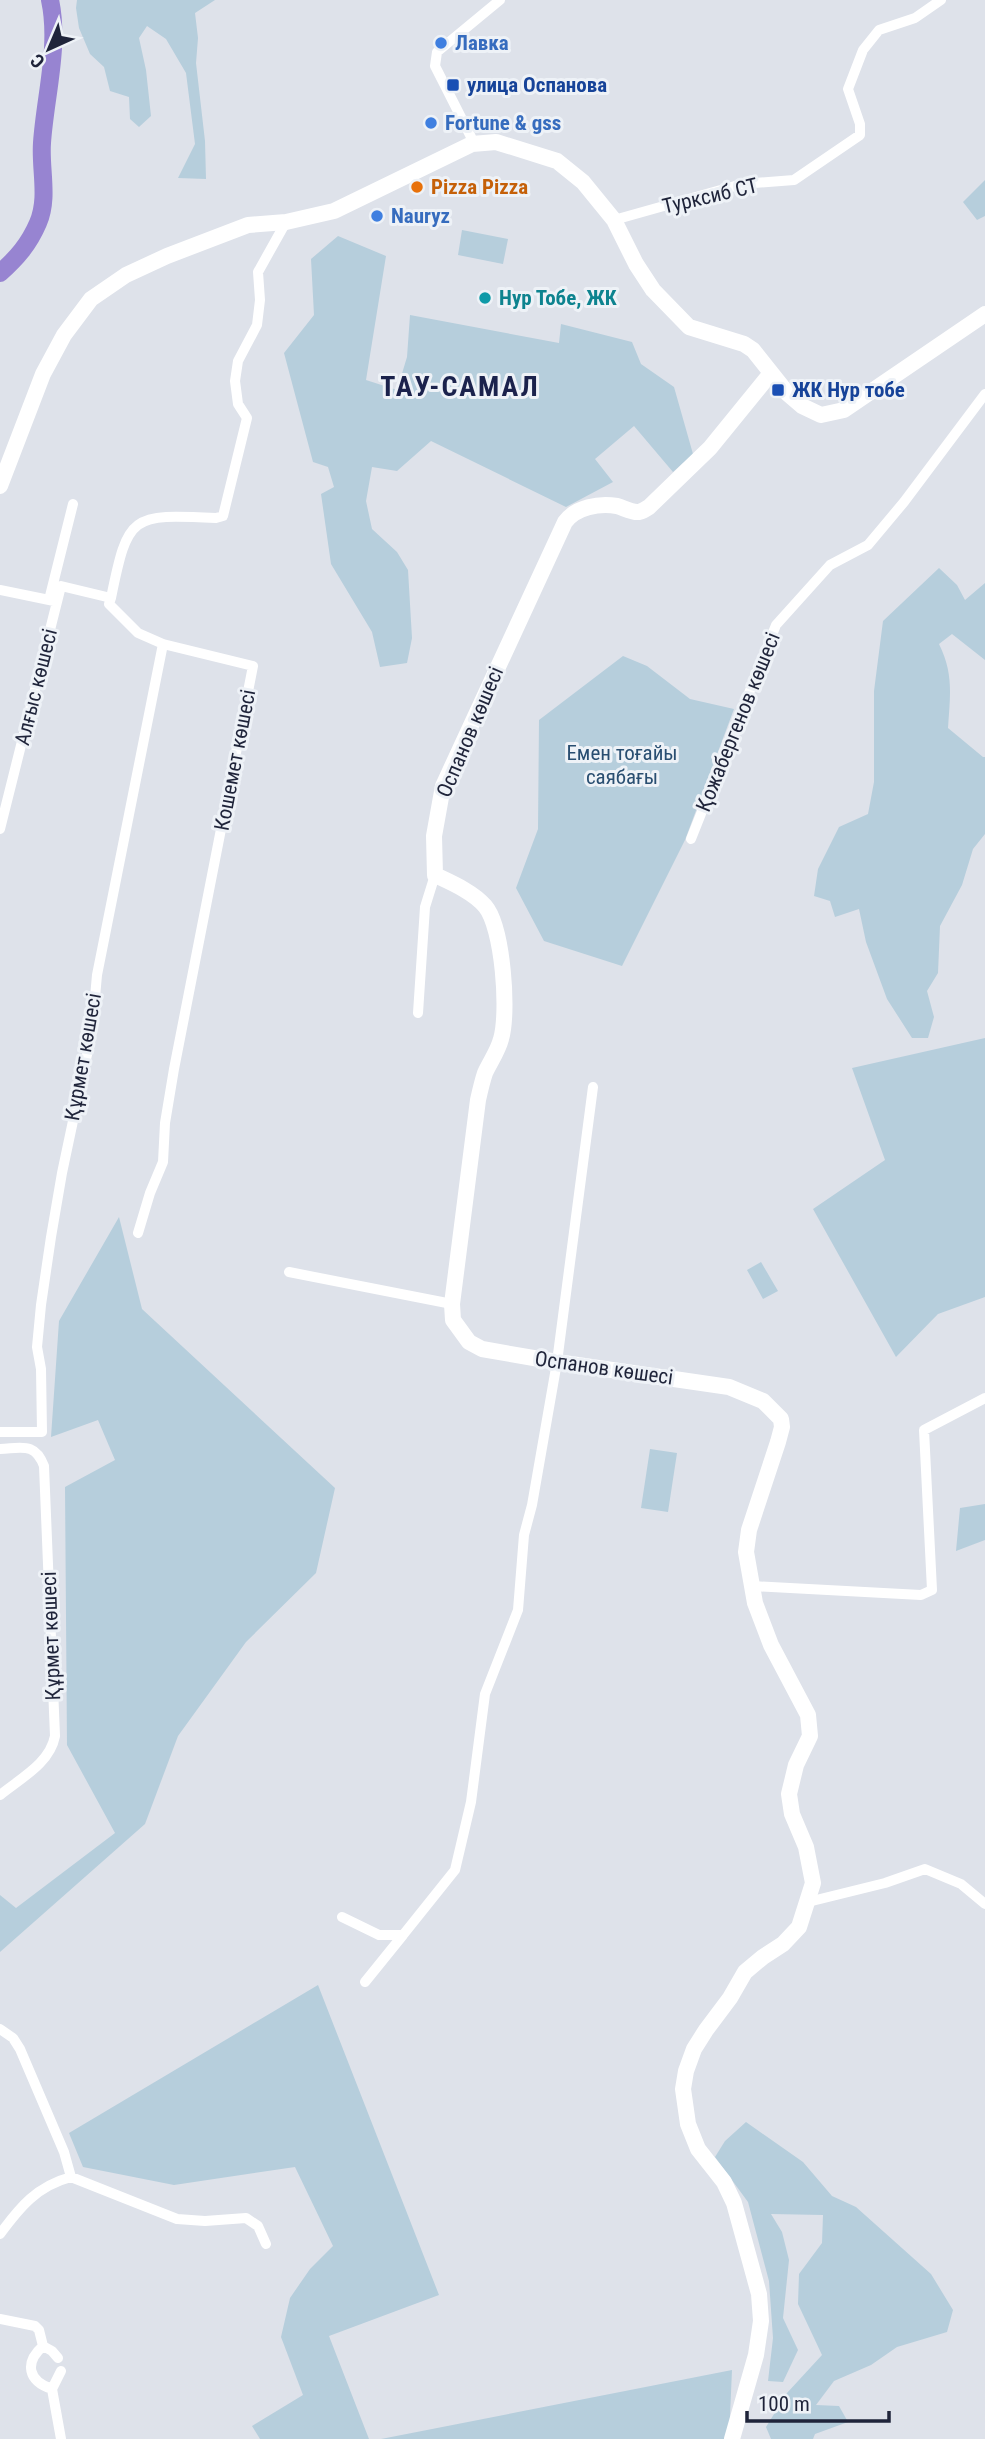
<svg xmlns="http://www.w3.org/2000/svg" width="985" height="2439" font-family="'Roboto Condensed',sans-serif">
<rect width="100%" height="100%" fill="#dee2ea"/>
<path fill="#b6cedc" d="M 77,0 L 215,0 L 195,13 L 198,38 L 196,63 L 205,141 L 206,179 L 178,178 L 195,144 L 186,73 L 166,39 L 147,26 L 139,38 L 146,70 L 151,116 L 139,127 L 130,119 L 129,97 L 110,91 L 104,67 L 90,54 L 79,28 L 76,8 Z
M 985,180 L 985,216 L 977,220 L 963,202 Z
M 462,230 L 508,239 L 503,264 L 458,255 Z
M 338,236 L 386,256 L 366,380 L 397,390 L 407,357 L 410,315 L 559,343 L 561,324 L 632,342 L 641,364 L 674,387 L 693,454 L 673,472 L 634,426 L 595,459 L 613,482 L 566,507 L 431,441 L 397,471 L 372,467 L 366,501 L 372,529 L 397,552 L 408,570 L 412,638 L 407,663 L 380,667 L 372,632 L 331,564 L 321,494 L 334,487 L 328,467 L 313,462 L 284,353 L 314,315 L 311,259 Z
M 939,568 L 957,585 L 965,600 L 985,583 L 985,660 L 952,634 L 939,644 C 954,674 950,696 948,728 L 983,757 L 985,757 L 985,834 L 973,849 L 962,885 L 940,926 L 938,973 L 927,991 L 934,1017 L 928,1038 L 912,1038 L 887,999 L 866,942 L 859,909 L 835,917 L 830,901 L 814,896 L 818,869 L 839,827 L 868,814 L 874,782 L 874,691 L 883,621 Z
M 623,656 L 647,666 L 690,699 L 734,709 L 685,840 L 622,966 L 544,941 L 516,888 L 538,829 L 539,720 Z
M 985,1038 L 985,1297 L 938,1314 L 896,1357 L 813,1209 L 885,1160 L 852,1068 Z
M 119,1217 L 142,1309 L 335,1488 L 316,1573 L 246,1642 L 178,1736 L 145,1824 L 0,1952 L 0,1895 L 16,1908 L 115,1833 L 67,1745 L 65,1487 L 115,1460 L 98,1420 L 51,1437 L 59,1321 Z
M 761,1262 L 778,1291 L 763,1299 L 747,1270 Z
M 650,1449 L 677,1453 L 668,1512 L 641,1508 Z
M 985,1504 L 985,1540 L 956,1551 L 960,1508 Z
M 318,1985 L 439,2295 L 329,2336 L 369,2439 L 260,2439 L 252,2426 L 303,2395 L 281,2337 L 290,2298 L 310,2269 L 333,2246 L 295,2167 L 174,2185 L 83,2167 L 69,2133 Z
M 746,2122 L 803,2162 L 832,2196 L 856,2207 L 931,2274 L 953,2310 L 947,2332 L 897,2347 L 871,2365 L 834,2381 L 816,2405 L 839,2406 L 848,2422 L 815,2434 L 813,2439 L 771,2439 L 766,2427 L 787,2393 L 822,2355 L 798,2304 L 799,2274 L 822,2243 L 823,2215 L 771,2214 L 782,2232 L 789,2260 L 783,2318 L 798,2350 L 783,2382 L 768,2381 L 773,2338 L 769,2281 L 748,2202 L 715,2157 L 725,2141 Z
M 732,2370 L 729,2439 L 381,2439 Z"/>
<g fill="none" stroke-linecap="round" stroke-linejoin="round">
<path stroke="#9784d1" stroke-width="18" d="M 0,273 C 17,258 29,244 38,223 C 49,198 40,169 42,143 C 45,97 60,46 50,0"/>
<path stroke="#fff" stroke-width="10" d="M 472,144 L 471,137 L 435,66 L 437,52 L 500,0
M 614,220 L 742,184 L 794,180 L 860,135 L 860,124 L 848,89 L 863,50 L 879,30 L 915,18 L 941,0
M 0,590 L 54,601
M 111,598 C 128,514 131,514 216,518 L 223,516 L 247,418 L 238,404 L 235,381 L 238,361 L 257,325 L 260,300 L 258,272 L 286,222
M 49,600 L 73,504
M 0,829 L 61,586 L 111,598 L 109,604 L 138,633 L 163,644 L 253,666 L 174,1069 L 165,1123 L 163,1162 L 150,1193 L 138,1233
M 691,839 L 776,625 L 830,565 L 868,545 L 904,502 L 985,394
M 418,1013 L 425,907 L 435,875
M 289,1272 L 452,1304
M 0,1432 L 42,1432 L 41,1369 L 37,1347 L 41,1305 L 51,1237 L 62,1173 L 92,1031 L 97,975 L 163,644
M 0,1449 C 22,1448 35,1442 44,1466 L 55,1736 C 50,1763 21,1778 0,1795
M 752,1586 L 921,1595 L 932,1590 L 924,1430 L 985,1398
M 808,1902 L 885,1883 L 925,1869 L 961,1884 L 985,1904
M 342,1917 L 379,1935 L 403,1935 L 455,1870 L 471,1802 L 485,1694 L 518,1610 L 524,1535 L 532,1505 L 557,1362 L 593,1087
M 365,1982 L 403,1935
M 0,2029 L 13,2038 L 20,2049 L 64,2152 L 71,2177
M 0,2234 C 20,2207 37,2186 71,2177 L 177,2219 L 205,2221 L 246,2218 L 258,2226 L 266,2244
M 0,2319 L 35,2326 L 39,2330 L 43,2346
M 43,2346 C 24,2363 28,2381 52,2389
M 43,2346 L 52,2351 L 58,2358
M 61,2439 L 52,2389 L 61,2371"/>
<path stroke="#fff" stroke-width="16" d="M 0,486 L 43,374 L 64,335 L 91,299 L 126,275 L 167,256 L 248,225 L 286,222 L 334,211 L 472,144 L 496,142 L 557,161 L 583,182 L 614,220 L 636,264 L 653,290 L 689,327 L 744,344 L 753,350 L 788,394 L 802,406 L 821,415 L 844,410 L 985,314
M 732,2439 L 756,2355 L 761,2321 L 759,2294 L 734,2203 L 724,2182 L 698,2149 L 688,2124 L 683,2089 L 686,2071 L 694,2049 L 706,2030 L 730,1998 L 745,1972 L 763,1957 L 783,1944 L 799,1927 L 813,1883 L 806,1847 L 792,1814 L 789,1794 L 796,1765 L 810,1736 L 808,1715 L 771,1645 L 755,1603 L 746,1552 L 749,1530 L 778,1442 L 782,1427 L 781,1419 L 763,1401 L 729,1387 L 557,1362 L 482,1349 L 469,1342 L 453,1320 L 452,1304 L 478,1100 C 480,1091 482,1082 485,1073 C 490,1062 498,1051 501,1039 C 509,1013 503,927 485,906 C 473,892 452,883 435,875 L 434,836 L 443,786 L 565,522 C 576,507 599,503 617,506 C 624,508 632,513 639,512 C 643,511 646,509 649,507 L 710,448 L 771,373"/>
</g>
<g fill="#3f7fe0" stroke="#eef2f7" stroke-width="2.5">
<circle cx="441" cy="43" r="7"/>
<circle cx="431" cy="123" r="7"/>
<circle cx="377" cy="216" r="7"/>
</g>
<g fill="#1a4fb4" stroke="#eef2f7" stroke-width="2.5">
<rect x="446" y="78" width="14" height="14" rx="3.5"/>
<rect x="771" y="383" width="14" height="14" rx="3.5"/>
</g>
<circle fill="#e8710a" stroke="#eef2f7" stroke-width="2.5" cx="417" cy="187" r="7"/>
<circle fill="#0f9aa8" stroke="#eef2f7" stroke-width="2.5" cx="485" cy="298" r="7"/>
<g text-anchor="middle" stroke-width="6" stroke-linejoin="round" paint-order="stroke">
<g font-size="21" font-weight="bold" fill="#366cbe" stroke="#eef2f7" text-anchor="start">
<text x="455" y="50">Лавка</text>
<text x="445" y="130">Fortune &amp; gss</text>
<text x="391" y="223">Nauryz</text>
</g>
<g font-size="21" font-weight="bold" fill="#164399" stroke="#eef2f7" text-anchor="start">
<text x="467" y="92">улица Оспанова</text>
<text x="792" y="397">ЖК Нур тобе</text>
</g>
<g font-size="21" font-weight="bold" fill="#c56008" stroke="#eef2f7" text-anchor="start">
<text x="431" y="194">Pizza Pizza</text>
</g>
<g font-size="21" fill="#1f243a" stroke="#eef2f7">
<text transform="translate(710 196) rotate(-13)" y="7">Турксиб СТ</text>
<text transform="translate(36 687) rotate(-76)" y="7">Алғыс көшесі</text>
<text transform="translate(738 722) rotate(-68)" y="7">Қожабергенов көшесі</text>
<text transform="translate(470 732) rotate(-67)" y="7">Оспанов көшесі</text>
<text transform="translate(235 760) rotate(-79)" y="7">Кошемет көшесі</text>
<text transform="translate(83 1057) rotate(-80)" y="7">Құрмет көшесі</text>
<text transform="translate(604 1368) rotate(8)" y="7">Оспанов көшесі</text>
<text transform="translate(51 1636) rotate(-92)" y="7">Құрмет көшесі</text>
</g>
<g font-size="21" font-weight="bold" fill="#0d838f" stroke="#eef2f7" text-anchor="start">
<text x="499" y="305">Нур Тобе, ЖК</text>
</g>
<g font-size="21" fill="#294e71" stroke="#eef2f7">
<text x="622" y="760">Емен тоғайы<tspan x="622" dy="24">саябағы</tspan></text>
</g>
<g font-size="28" font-weight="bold" letter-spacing="2" fill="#1b224c" stroke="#eef2f7">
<text x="460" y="396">ТАУ-САМАЛ</text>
</g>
</g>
<g transform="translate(49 49) rotate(224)" stroke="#eef2f7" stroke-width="5" paint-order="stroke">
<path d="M0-5L12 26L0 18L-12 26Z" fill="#1f243a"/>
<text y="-10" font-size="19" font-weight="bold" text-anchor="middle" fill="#1f243a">С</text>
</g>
<path d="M747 2411v10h142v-10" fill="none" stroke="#1f243a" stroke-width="3.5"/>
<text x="758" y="2411" font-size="21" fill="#1f243a" stroke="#eef2f7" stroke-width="5" paint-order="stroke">100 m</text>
</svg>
